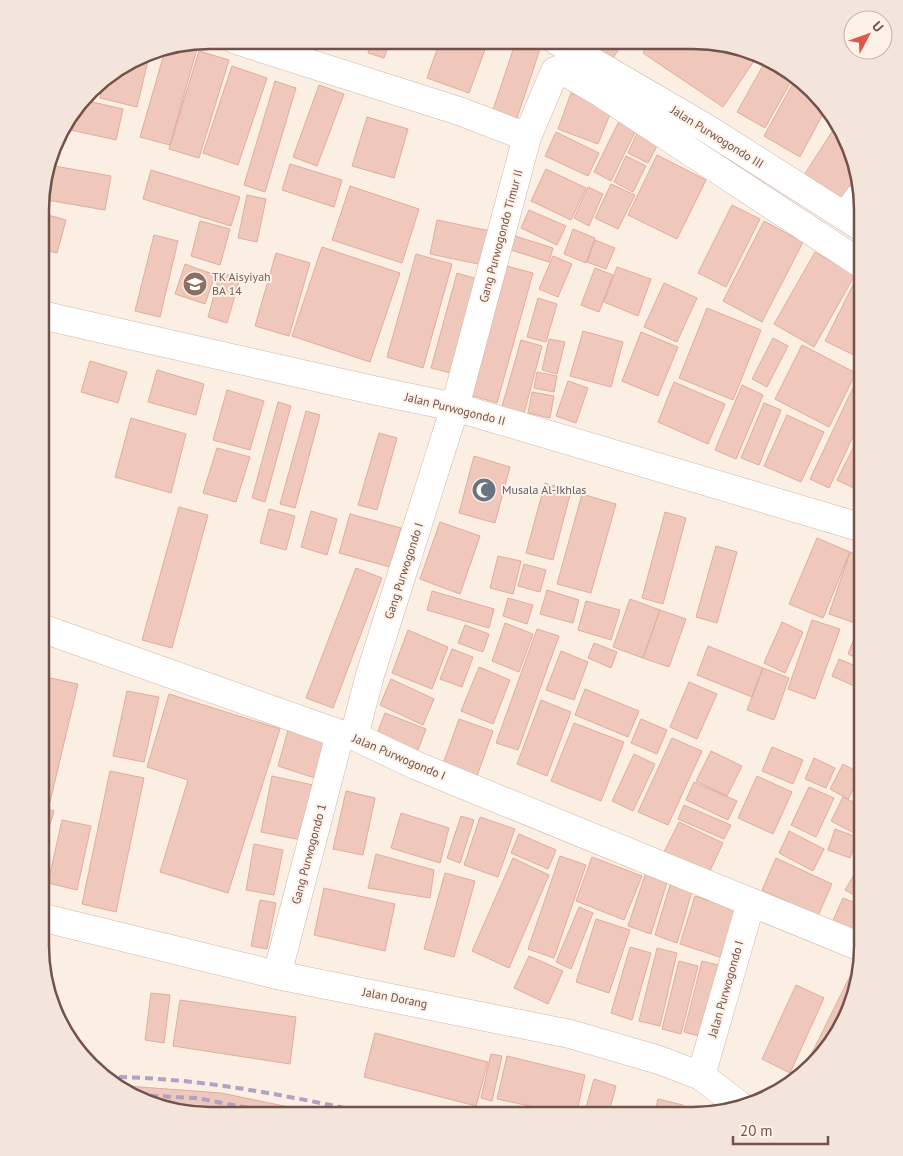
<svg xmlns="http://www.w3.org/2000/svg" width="903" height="1156" font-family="'PT Sans',sans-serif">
<rect width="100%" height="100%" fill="#fbeee2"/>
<path fill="#f0c8bb" stroke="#e1ac9c" d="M 293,40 L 320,40 L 316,51 L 292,43 Z
M 372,40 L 390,41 L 384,58 L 368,53 Z
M 440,41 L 488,41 L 469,93 L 427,78 Z
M 516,41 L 540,49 L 517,118 L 493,110 Z
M 588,41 L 624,41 L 613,58 Z
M 651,41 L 716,41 L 756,58 L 723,107 L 643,53 Z
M 192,43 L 198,45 L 170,145 L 140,137 L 166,47 Z
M 199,51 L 229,60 L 199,158 L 169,149 Z
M 150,52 L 137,107 L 100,98 L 104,78 Z
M 765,62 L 794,76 L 765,128 L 737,112 Z
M 232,66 L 267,78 L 238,165 L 203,153 Z
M 797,76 L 825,110 L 800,157 L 764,136 Z
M 275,81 L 296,88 L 265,192 L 244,185 Z
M 319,85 L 344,94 L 317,166 L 293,157 Z
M 571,93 L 612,109 L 598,144 L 558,129 Z
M 83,100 L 123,109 L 116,140 L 62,128 Z
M 367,117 L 408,129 L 394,178 L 352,166 Z
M 620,119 L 637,128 L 611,181 L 594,172 Z
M 837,124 L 845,134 L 855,178 L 841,199 L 804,175 Z
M 638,131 L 659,142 L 648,163 L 628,153 Z
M 556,132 L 599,153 L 588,176 L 545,156 Z
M 657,155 L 706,180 L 677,239 L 628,215 Z
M 626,156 L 646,166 L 633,192 L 614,182 Z
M 290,164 L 342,180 L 334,207 L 282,190 Z
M 49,165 L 111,176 L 105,210 L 41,199 L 41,187 Z
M 546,169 L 586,188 L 571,220 L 531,201 Z
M 151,170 L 240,197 L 231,226 L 143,199 Z
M 611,184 L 635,195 L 618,229 L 595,218 Z
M 350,186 L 419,209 L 402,263 L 332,240 Z
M 588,187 L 603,194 L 589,226 L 574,218 Z
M 247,195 L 266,199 L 257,242 L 238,238 Z
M 732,205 L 760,219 L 726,287 L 698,273 Z
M 529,210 L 566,226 L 557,245 L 521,228 Z
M 41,213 L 66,220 L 57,253 L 41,249 Z
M 437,220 L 490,231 L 483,265 L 430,254 Z
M 200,221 L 230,229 L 220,265 L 191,256 Z
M 764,221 L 803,242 L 762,322 L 723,301 Z
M 573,229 L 595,238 L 586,263 L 564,254 Z
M 154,235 L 178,241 L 160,317 L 135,311 Z
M 515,236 L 553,248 L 549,262 L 511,250 Z
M 595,240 L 615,248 L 606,269 L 587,262 Z
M 322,247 L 400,273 L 370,362 L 292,336 Z
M 815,252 L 855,275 L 814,347 L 774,324 Z
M 41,253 L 48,255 L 41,279 Z
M 276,253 L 310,263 L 289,336 L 255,326 Z
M 416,254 L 452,264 L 423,368 L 387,357 Z
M 553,256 L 572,264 L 558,297 L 539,289 Z
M 185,264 L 215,275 L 205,304 L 175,294 Z
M 499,264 L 533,273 L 497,403 L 463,393 Z
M 617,267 L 651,279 L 638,316 L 604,302 Z
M 595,268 L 613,275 L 599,312 L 581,305 Z
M 220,273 L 240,278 L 227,323 L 208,317 Z
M 457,273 L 484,281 L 459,375 L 431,368 Z
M 859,273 L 863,275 L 863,357 L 862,359 L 825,341 Z
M 664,283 L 697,298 L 677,342 L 644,327 Z
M 538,298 L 557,304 L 546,342 L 527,337 Z
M 707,308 L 761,330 L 733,400 L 679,378 Z
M 583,331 L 623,342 L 611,387 L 570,376 Z
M 641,332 L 678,347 L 658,396 L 622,381 Z
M 773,338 L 788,346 L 767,387 L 752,379 Z
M 41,339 L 49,342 L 41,371 Z
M 549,339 L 565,342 L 557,374 L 542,370 Z
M 521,340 L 542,346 L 523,417 L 501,410 Z
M 802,345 L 856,373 L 829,427 L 775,399 Z
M 90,361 L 127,372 L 118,403 L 81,392 Z
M 157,370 L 204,384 L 196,415 L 148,402 Z
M 537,372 L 557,376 L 554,392 L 534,388 Z
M 860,373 L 863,374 L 863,415 L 829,488 L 810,479 Z
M 568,381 L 588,388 L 576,423 L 556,416 Z
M 674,382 L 725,404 L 708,444 L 658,422 Z
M 742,385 L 763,395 L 736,459 L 715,450 Z
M 227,390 L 264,401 L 250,450 L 213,440 Z
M 532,392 L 554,396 L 550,418 L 528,413 Z
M 278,402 L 291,406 L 265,502 L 252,498 Z
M 764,403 L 781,410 L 759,465 L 741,458 Z
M 306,411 L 320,415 L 295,508 L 280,504 Z
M 787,415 L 824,432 L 801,482 L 764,466 Z
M 131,418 L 186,434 L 171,493 L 115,477 Z
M 863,428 L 863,485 L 860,491 L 837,480 Z
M 379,433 L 397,438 L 377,510 L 358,505 Z
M 217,448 L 250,457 L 236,502 L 203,493 Z
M 474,456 L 510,467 L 495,523 L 459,513 Z
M 545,483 L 571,491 L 553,560 L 526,553 Z
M 582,494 L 616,504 L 591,593 L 557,584 Z
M 179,507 L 208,515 L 172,648 L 142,640 Z
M 269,509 L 295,516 L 286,550 L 260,543 Z
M 311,511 L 337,519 L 327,555 L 301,547 Z
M 665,512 L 686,518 L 663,604 L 642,598 Z
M 350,514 L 401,528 L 390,567 L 339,553 Z
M 440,522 L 480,536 L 460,594 L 420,579 Z
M 817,538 L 850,552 L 823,618 L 789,604 Z
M 716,546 L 737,552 L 717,623 L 696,617 Z
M 850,552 L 863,557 L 863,600 L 855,623 L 829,614 Z
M 498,556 L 521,561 L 513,594 L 490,588 Z
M 524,564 L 546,570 L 540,592 L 518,586 Z
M 356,568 L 382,578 L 333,708 L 306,698 Z
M 547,590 L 579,600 L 573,623 L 540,614 Z
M 432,591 L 494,609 L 489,628 L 427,610 Z
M 508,598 L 533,605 L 527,624 L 503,616 Z
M 630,599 L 660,610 L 643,658 L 613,647 Z
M 586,601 L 620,610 L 611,640 L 578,630 Z
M 863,608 L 863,634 L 854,630 Z
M 660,610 L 686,619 L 669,667 L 643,658 Z
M 812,620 L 840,629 L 815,699 L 788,689 Z
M 782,622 L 803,632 L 785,673 L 764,663 Z
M 505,623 L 533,634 L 519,672 L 492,661 Z
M 465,625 L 489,634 L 483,652 L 458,643 Z
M 537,629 L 559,636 L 518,750 L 496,743 Z
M 408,630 L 448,647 L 432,689 L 392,673 Z
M 855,636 L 863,640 L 863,661 L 848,654 Z
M 594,643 L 617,652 L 611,668 L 588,658 Z
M 708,646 L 763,668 L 752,697 L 697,675 Z
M 452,649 L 473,657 L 462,687 L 440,679 Z
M 561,651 L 588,662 L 574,700 L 546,690 Z
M 839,659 L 863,669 L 863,690 L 832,676 Z
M 479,667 L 510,680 L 493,724 L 461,711 Z
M 763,668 L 789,678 L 774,720 L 747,710 Z
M 41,676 L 78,684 L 50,802 L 40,800 Z
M 391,679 L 434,699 L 423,725 L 380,705 Z
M 689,682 L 717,694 L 697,739 L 670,727 Z
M 585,689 L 639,711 L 628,737 L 575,715 Z
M 127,691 L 159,697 L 144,762 L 113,756 Z
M 169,694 L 280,729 L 228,893 L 160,872 L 188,780 L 147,767 Z
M 541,700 L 571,712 L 547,776 L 517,764 Z
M 385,713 L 426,729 L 416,755 L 375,739 Z
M 459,719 L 493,731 L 476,779 L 442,767 Z
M 641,719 L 667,730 L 657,754 L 631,743 Z
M 574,723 L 624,742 L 601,801 L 551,781 Z
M 288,730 L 332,743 L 321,780 L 278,766 Z
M 672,738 L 702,751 L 668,825 L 638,812 Z
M 772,747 L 803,760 L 793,784 L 762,771 Z
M 711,751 L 742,766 L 727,796 L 696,781 Z
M 634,754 L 655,764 L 633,811 L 612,801 Z
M 814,758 L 835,768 L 826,788 L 805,779 Z
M 843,764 L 861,774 L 848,799 L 830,789 Z
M 110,771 L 144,778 L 116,912 L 82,904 Z
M 272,776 L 313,785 L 301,840 L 261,832 Z
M 757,776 L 792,792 L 773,834 L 738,818 Z
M 694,782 L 737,801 L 728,820 L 686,800 Z
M 809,787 L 834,798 L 816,837 L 791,825 Z
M 346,791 L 375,798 L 363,855 L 333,849 Z
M 843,797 L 863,807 L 863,826 L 858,835 L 831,821 Z
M 684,805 L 731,825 L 724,839 L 678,819 Z
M 40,807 L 54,811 L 46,838 L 40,836 Z
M 401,813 L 449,828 L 440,863 L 391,848 Z
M 461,816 L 474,820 L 460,863 L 447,858 Z
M 480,817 L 515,829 L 498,877 L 464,865 Z
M 62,820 L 91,826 L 77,890 L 48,883 Z
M 679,822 L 723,843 L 706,879 L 661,858 Z
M 835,829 L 857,837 L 850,858 L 828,850 Z
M 789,831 L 824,849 L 813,871 L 779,853 Z
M 519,834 L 556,850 L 548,869 L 511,853 Z
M 254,844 L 283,850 L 274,895 L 246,890 Z
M 376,854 L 434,870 L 430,898 L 368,888 Z
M 560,856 L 586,865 L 554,958 L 528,949 Z
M 592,857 L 642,876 L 624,920 L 576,901 Z
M 513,858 L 549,875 L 509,968 L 472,951 Z
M 776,858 L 832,884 L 818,916 L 762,890 Z
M 861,863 L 863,864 L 863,900 L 845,890 Z
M 646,872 L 668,879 L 651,934 L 628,926 Z
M 445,873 L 475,881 L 454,957 L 424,949 Z
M 671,882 L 693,888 L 677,943 L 655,935 Z
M 324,888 L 395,904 L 385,951 L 314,935 Z
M 695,896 L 744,912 L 729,960 L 680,944 Z
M 843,898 L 863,906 L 863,918 L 855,936 L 831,925 Z
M 260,900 L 276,903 L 267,949 L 251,946 Z
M 579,907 L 593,913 L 571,969 L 556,962 Z
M 596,919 L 630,930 L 609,993 L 576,982 Z
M 630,947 L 651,953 L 632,1020 L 611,1013 Z
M 657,948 L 677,953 L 660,1026 L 639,1021 Z
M 529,956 L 563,971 L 548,1004 L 514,988 Z
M 679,961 L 698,966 L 681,1034 L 662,1029 Z
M 702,961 L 727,967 L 710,1039 L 684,1032 Z
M 857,962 L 860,964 L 834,1041 L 806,1065 Z
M 796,985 L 824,998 L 790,1073 L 762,1059 Z
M 151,993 L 170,995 L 164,1043 L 145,1040 Z
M 180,1000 L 296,1017 L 290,1064 L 173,1046 Z
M 375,1033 L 488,1062 L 476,1106 L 364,1077 Z
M 491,1054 L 502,1056 L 492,1101 L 481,1098 Z
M 507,1056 L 585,1075 L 576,1116 L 497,1099 Z
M 594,1079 L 616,1086 L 608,1116 L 584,1115 Z
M 113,1085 L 221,1093 L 327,1115 L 188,1115 L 115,1087 Z
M 658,1099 L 683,1105 L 680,1116 L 654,1116 Z"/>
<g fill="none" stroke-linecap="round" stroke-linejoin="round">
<defs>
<path id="street" d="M 236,40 L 459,111 L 527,137
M 557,41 L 706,128 L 863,228
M 845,216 L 860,196
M 41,315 L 377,391 L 455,407 L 863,528
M 41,628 L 340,734 L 354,736 L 415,765 L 863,948
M 354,736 L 370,675 L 455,407 L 527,137 L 555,71 L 560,69 L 601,93 L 863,265
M 277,975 L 340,734
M 701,1076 L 751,902"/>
<path id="secondary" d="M 40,917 L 277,975 L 570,1034 L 659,1060 L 701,1076 L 739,1105"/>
</defs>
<use href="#street" stroke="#ceb6ac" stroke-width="29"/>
<use href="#secondary" stroke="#d1b5aa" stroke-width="29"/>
<use href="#street" stroke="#fff" stroke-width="28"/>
<use href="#secondary" stroke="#fff" stroke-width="28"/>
<path stroke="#afa2c4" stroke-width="4" stroke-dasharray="8 5" stroke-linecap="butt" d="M 106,1077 C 199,1077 288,1096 378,1115
M 137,1095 L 196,1098 L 286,1115"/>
</g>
<defs>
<symbol id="school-disc" viewBox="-11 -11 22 22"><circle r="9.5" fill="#8d6e63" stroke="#fef2e8"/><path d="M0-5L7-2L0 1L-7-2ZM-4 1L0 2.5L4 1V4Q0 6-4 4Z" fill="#fff"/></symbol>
<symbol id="mosque-disc" viewBox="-11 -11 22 22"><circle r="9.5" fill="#6b7280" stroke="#fef2e8"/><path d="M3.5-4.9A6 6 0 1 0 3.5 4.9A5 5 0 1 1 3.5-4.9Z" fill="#fff"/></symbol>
</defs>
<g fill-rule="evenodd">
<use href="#school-disc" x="181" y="270" width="28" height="28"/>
<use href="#mosque-disc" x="470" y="476" width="28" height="28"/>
</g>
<g text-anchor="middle" stroke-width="4" stroke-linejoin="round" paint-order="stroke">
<g font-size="12" fill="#72524a" stroke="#fef2e8">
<text transform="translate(717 137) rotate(32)" y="4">Jalan Purwogondo III</text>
<text transform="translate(501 236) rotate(-75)" y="4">Gang Purwogondo Timur II</text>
<text transform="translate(455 409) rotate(14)" y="4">Jalan Purwogondo II</text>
<text transform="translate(404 571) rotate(-72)" y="4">Gang Purwogondo I</text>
<text transform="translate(399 757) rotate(23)" y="4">Jalan Purwogondo I</text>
<text transform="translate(309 854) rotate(-75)" y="4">Gang Purwogondo 1</text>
<text transform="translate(726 989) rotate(-74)" y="4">Jalan Purwogondo I</text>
<text transform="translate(395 998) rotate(11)" y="4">Jalan Dorang</text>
</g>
<g font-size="12" fill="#785e54" stroke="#fef2e8" text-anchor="start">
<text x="212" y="281">TK Aisyiyah<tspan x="212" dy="14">BA 14</tspan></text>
</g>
<g font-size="12" fill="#5b616d" stroke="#fef2e8" text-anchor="start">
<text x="502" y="494">Musala Al-Ikhlas</text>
</g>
</g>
<path d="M0 0H903V1156H0ZM210 49H693A161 161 0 0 1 854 210V946A161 161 0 0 1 693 1107H210A161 161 0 0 1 49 946V210A161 161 0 0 1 210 49Z" fill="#f3e5db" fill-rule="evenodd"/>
<path fill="none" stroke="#72524a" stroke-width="2.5" d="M210 49H693A161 161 0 0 1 854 210V946A161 161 0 0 1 693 1107H210A161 161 0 0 1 49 946V210A161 161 0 0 1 210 49Z"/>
<g transform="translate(868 35) rotate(49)"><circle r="24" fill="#fef2e8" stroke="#c6b2a9"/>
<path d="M0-4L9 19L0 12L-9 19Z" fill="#e1564b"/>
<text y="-8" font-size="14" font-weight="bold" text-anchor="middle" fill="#72524a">U</text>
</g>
<path d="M733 1136v8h95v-8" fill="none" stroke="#72524a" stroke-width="2.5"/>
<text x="740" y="1136" font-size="15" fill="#72524a" stroke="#fef2e8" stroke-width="4" paint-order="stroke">20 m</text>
</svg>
